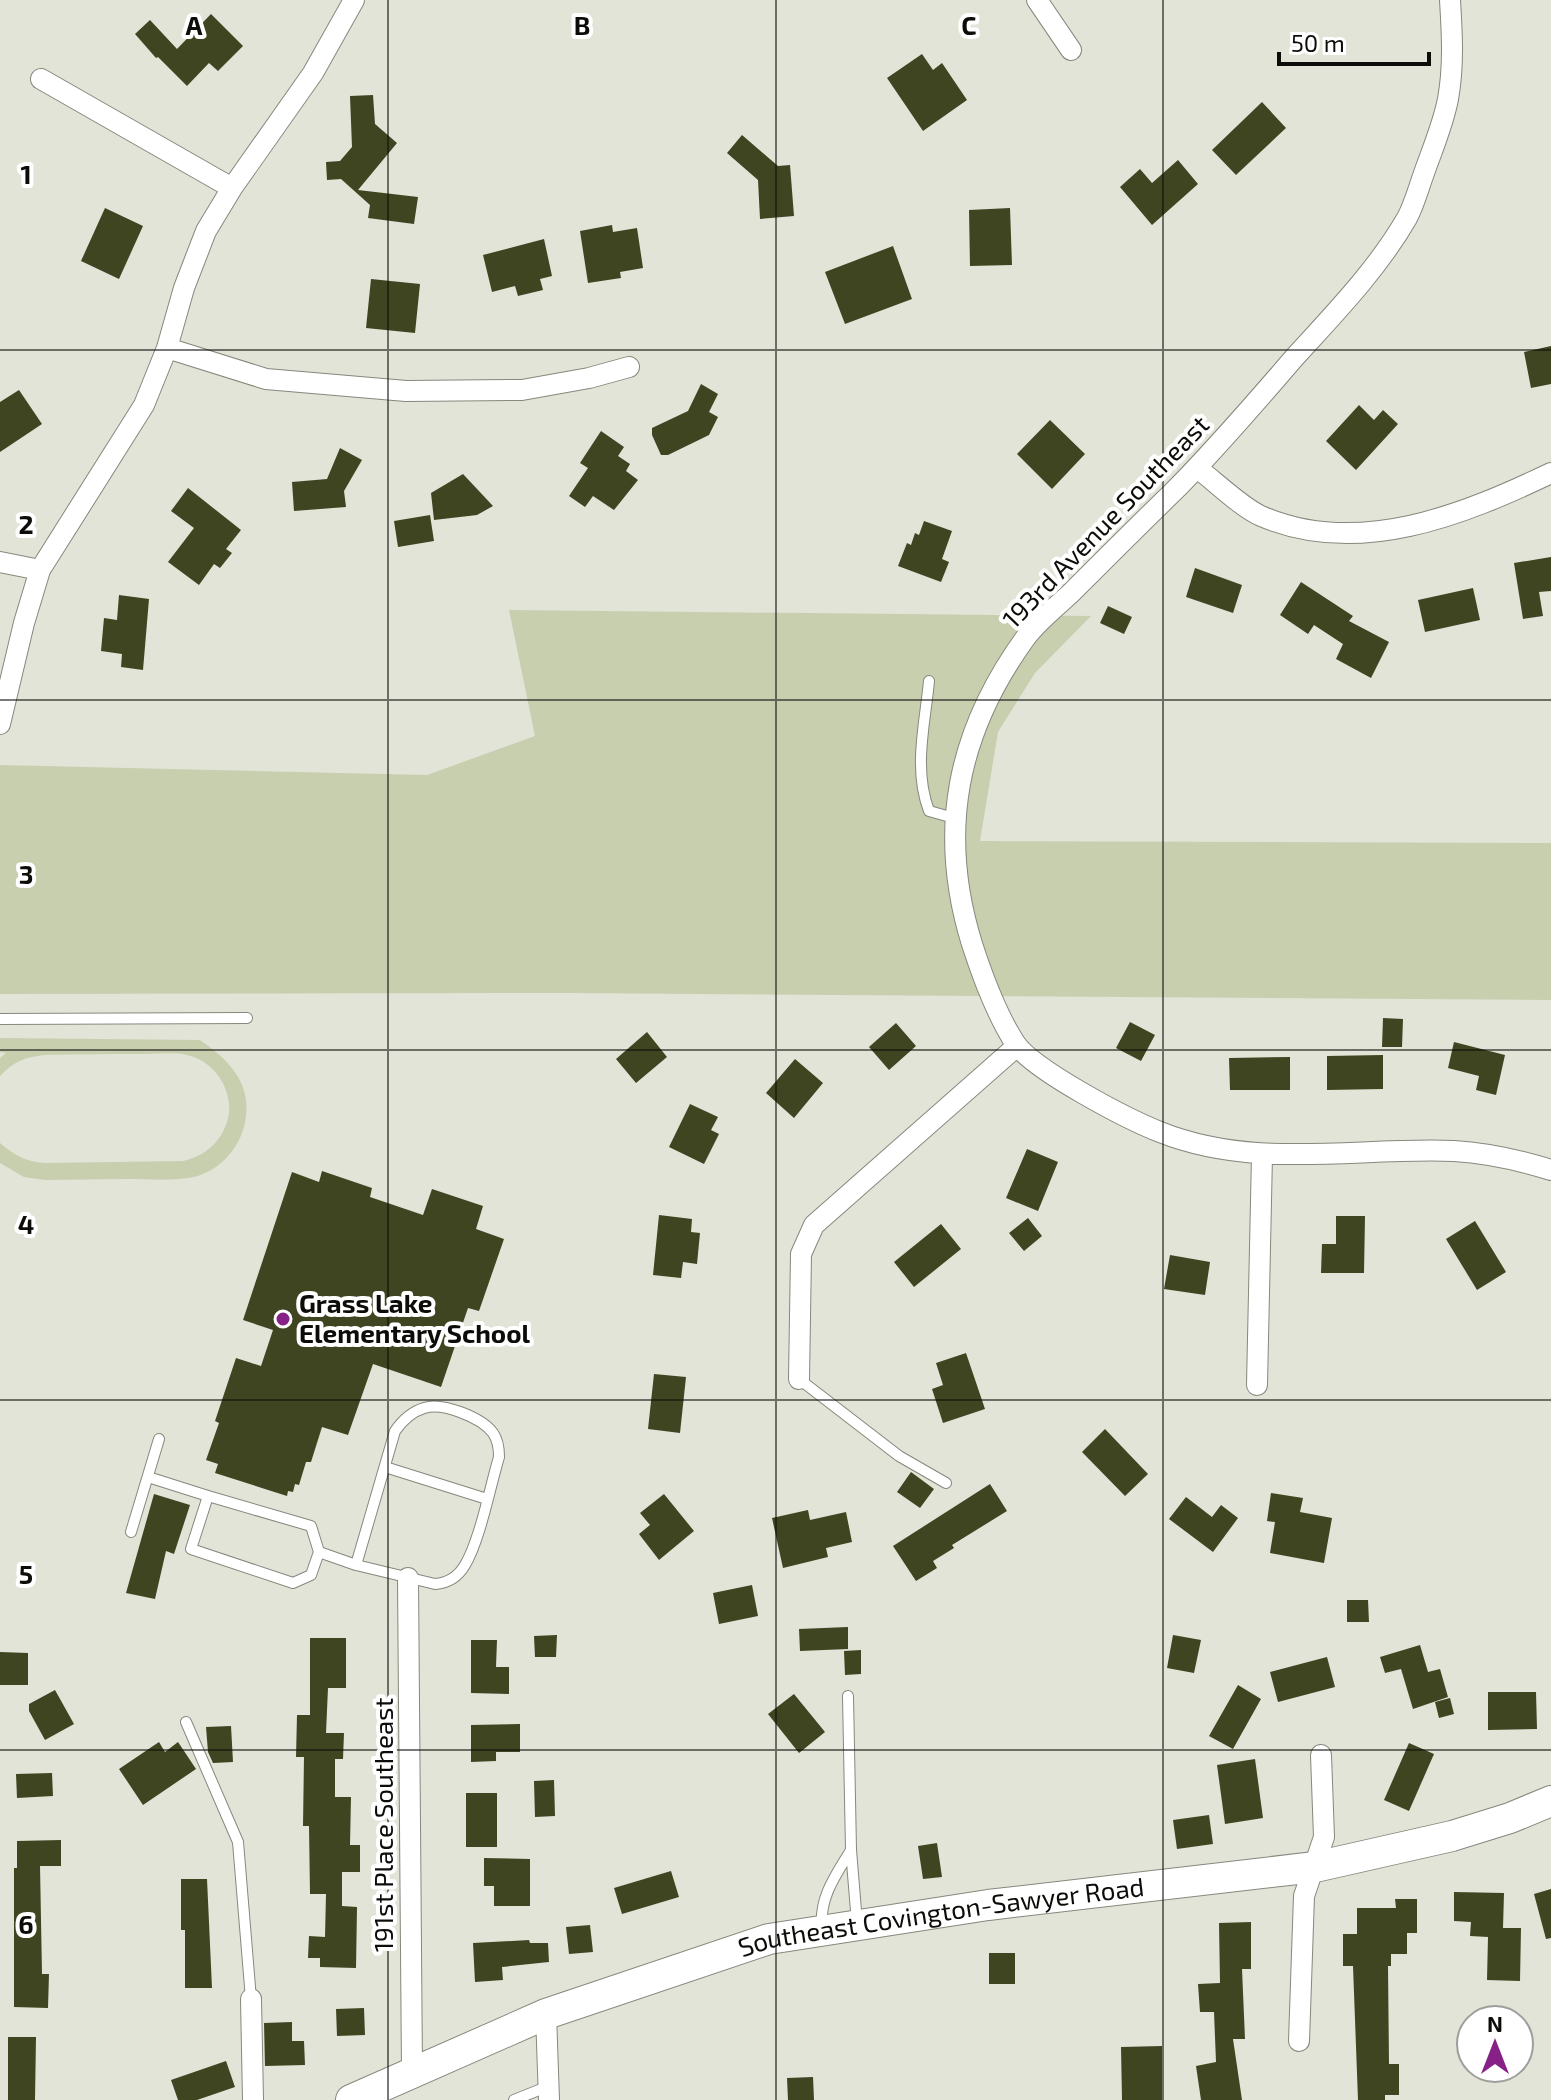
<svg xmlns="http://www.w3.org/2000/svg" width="1551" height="2100" font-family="'Exo 2',sans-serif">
<rect width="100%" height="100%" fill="#e1e4d7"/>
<path fill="#c8cfaf" d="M 509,610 L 1091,616 L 1035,673 L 998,732 L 980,841 L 1551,843 L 1551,1000 L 568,993 L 0,994 L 0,765 L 427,775 L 535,736 Z
M 0,1038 L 200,1040 C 226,1058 250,1080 246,1115 C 244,1145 219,1174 188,1178 C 168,1181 146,1179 126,1179 C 99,1179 72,1180 45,1180 L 24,1177 L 0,1163 L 0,1143 C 15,1156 27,1162 46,1163 L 183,1161 C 205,1156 220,1143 227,1122 C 236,1094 216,1061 187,1055 C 174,1052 158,1054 144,1054 C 110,1054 77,1054 44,1055 C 25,1057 13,1062 0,1076 L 0,1058 L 6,1053 L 0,1052 Z"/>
<path fill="#3f4521" d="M 211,14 L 243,46 L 218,71 L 209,63 L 187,86 L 158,57 L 156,58 L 135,34 L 150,20 L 177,49 Z
M 922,54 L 933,70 L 942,63 L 967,100 L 923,131 L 887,78 Z
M 373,95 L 375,124 L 397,143 L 358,190 L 418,197 L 414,224 L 368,218 L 370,205 L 341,179 L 327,180 L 326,162 L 340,161 L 352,147 L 350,96 Z
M 1262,102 L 1286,128 L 1236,175 L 1212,150 Z
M 742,135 L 778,166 L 790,165 L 794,216 L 760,219 L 758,180 L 727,153 Z
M 1178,160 L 1198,184 L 1152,225 L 1120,187 L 1140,169 L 1152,183 Z
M 105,208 L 143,226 L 119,279 L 81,261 Z
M 1010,208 L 1012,265 L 970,266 L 969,210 Z
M 612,225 L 613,232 L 637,228 L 643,268 L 620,272 L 621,278 L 588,283 L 580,231 Z
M 544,239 L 552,276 L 540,279 L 543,290 L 518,296 L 515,286 L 492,292 L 483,255 Z
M 893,246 L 912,299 L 845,324 L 825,272 Z
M 371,279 L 420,284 L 415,333 L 366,328 Z
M 1551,346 L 1551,384 L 1531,388 L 1524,352 Z
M 701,384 L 718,394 L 709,412 L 718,417 L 709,435 L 668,455 L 661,455 L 652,435 L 652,428 L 688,411 Z
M 19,390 L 42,424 L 0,452 L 0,402 Z
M 1359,405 L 1374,420 L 1383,410 L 1398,424 L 1356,470 L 1326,441 Z
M 1050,420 L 1085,454 L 1052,489 L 1017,454 Z
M 601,431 L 624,447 L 618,456 L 630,464 L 626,471 L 638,480 L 614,510 L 593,496 L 585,507 L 569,496 L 588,468 L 580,463 Z
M 340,448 L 362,460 L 344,491 L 346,507 L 294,511 L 292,482 L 327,479 Z
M 463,474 L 493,506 L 477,515 L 434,520 L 431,493 Z
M 188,488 L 241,530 L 226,549 L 232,553 L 220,568 L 214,564 L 199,585 L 168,562 L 194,528 L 171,511 Z
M 430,515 L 434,541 L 398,547 L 394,521 Z
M 924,521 L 952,531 L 942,559 L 949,562 L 941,582 L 898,566 L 907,543 L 911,545 L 915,533 L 919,535 Z
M 1551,557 L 1551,591 L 1539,592 L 1543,616 L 1523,619 L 1514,563 Z
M 1195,568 L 1242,585 L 1233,613 L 1186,597 Z
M 1301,582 L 1353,616 L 1349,621 L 1389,642 L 1371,678 L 1336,659 L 1343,644 L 1314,625 L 1308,634 L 1280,615 Z
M 1473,588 L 1480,620 L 1425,632 L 1418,600 Z
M 119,595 L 149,599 L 143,670 L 121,667 L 122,654 L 101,651 L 104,618 L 117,620 Z
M 1108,606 L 1132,617 L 1124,634 L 1100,623 Z
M 1383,1018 L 1403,1019 L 1402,1047 L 1382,1047 Z
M 1130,1022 L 1155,1035 L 1141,1061 L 1116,1048 Z
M 896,1023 L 916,1046 L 889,1070 L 869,1047 Z
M 647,1032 L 667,1057 L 636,1083 L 616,1059 Z
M 1454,1042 L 1505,1055 L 1496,1095 L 1476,1090 L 1479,1076 L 1448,1068 Z
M 1383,1055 L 1383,1089 L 1327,1090 L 1327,1056 Z
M 1290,1057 L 1290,1090 L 1230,1090 L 1229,1058 Z
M 795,1059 L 823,1083 L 794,1118 L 766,1093 Z
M 690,1104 L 718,1117 L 711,1130 L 719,1134 L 704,1164 L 669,1147 Z
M 1027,1149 L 1058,1162 L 1038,1211 L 1006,1198 Z
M 322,1171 L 372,1188 L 370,1197 L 423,1215 L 432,1189 L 483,1206 L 476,1229 L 504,1239 L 479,1311 L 468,1308 L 441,1387 L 373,1364 L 348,1435 L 322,1427 L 311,1462 L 306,1462 L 299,1485 L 295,1484 L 293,1492 L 288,1491 L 287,1496 L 215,1473 L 218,1464 L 206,1460 L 219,1423 L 215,1421 L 236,1358 L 261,1366 L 273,1330 L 243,1320 L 292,1172 L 319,1182 Z
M 659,1215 L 692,1219 L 691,1232 L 700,1233 L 697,1264 L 683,1262 L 681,1278 L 653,1275 Z
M 1336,1216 L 1365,1216 L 1364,1273 L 1321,1273 L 1322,1244 L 1336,1244 Z
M 1028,1218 L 1042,1236 L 1024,1251 L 1009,1233 Z
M 1475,1221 L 1506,1272 L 1477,1290 L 1446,1239 Z
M 941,1224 L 961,1249 L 914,1287 L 894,1262 Z
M 1170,1255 L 1210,1262 L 1205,1295 L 1164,1289 Z
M 966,1353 L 985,1409 L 943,1423 L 932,1389 L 943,1385 L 936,1363 Z
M 654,1374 L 686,1377 L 680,1433 L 648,1429 Z
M 1105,1429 L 1148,1474 L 1125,1496 L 1082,1452 Z
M 911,1472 L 934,1489 L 920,1508 L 897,1492 Z
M 990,1484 L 1007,1511 L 952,1545 L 954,1548 L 933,1561 L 937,1568 L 916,1581 L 893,1546 Z
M 1271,1493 L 1303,1498 L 1300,1512 L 1332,1518 L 1324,1563 L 1270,1553 L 1275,1522 L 1267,1521 Z
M 154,1494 L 190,1505 L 174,1554 L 166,1551 L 155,1599 L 126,1593 Z
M 664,1494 L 694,1531 L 659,1560 L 639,1534 L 650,1525 L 640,1513 Z
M 1186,1497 L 1212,1517 L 1221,1505 L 1238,1518 L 1213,1552 L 1169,1519 Z
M 808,1510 L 810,1520 L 846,1512 L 852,1542 L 826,1548 L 828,1557 L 783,1568 L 772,1518 Z
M 752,1585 L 758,1616 L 719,1624 L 713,1593 Z
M 1347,1600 L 1368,1600 L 1369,1622 L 1347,1622 Z
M 848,1627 L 848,1649 L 800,1651 L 799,1629 Z
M 557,1635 L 556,1657 L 535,1657 L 534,1636 Z
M 1173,1635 L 1201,1640 L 1194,1673 L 1167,1668 Z
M 310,1638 L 346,1638 L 346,1688 L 328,1688 L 326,1733 L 344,1733 L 343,1759 L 335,1759 L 335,1797 L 351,1797 L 350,1845 L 360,1845 L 360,1872 L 342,1872 L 342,1906 L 357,1907 L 356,1968 L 320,1967 L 320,1958 L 308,1958 L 309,1936 L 325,1937 L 326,1894 L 310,1894 L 309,1826 L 303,1826 L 304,1757 L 296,1757 L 297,1715 L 310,1715 Z
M 471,1640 L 497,1640 L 496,1667 L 509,1667 L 509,1694 L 471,1693 Z
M 1420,1645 L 1428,1672 L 1440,1669 L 1448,1697 L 1413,1709 L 1401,1669 L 1385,1673 L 1380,1657 Z
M 861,1650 L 861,1674 L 845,1675 L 844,1651 Z
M 0,1652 L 28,1653 L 28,1685 L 0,1685 Z
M 1327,1657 L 1335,1687 L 1278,1702 L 1270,1672 Z
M 1238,1685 L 1261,1699 L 1233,1749 L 1209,1736 Z
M 55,1690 L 74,1724 L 45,1740 L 29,1711 L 29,1704 Z
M 1488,1692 L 1536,1692 L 1537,1729 L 1488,1730 Z
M 794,1694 L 825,1732 L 799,1753 L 768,1714 Z
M 1450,1698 L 1454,1714 L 1439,1718 L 1435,1702 Z
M 520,1724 L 520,1752 L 496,1752 L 496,1761 L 471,1762 L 471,1725 Z
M 231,1726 L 233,1762 L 213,1763 L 208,1752 L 206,1727 Z
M 159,1742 L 165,1752 L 178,1742 L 196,1769 L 143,1805 L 119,1769 Z
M 1409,1743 L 1434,1754 L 1409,1811 L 1384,1800 Z
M 1255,1759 L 1263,1818 L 1225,1824 L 1217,1765 Z
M 52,1773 L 53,1796 L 17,1798 L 16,1774 Z
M 554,1780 L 555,1816 L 535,1817 L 534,1781 Z
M 466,1793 L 497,1793 L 497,1847 L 466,1847 Z
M 1209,1815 L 1213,1844 L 1177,1849 L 1173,1820 Z
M 61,1840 L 61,1866 L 40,1866 L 42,1974 L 49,1974 L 48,2008 L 14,2007 L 14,1868 L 17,1868 L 17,1841 Z
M 937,1843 L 942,1877 L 923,1879 L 918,1846 Z
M 484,1858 L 530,1859 L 530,1906 L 494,1906 L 494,1886 L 484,1886 Z
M 671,1871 L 679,1897 L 622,1914 L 614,1888 Z
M 181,1879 L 207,1879 L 212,1988 L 185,1988 L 185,1930 L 181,1930 Z
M 1551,1889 L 1551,1938 L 1546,1939 L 1534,1894 Z
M 1454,1892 L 1504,1893 L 1503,1928 L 1521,1928 L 1520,1981 L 1487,1980 L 1488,1937 L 1470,1936 L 1471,1922 L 1454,1921 Z
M 1395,1899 L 1417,1899 L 1417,1933 L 1407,1933 L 1407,1954 L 1391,1954 L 1391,1966 L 1388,1966 L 1389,2064 L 1399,2064 L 1399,2095 L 1385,2095 L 1385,2100 L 1358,2100 L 1353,1966 L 1343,1966 L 1343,1934 L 1357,1934 L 1357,1908 L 1396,1908 Z
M 1251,1922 L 1251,1969 L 1242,1969 L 1245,2039 L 1233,2039 L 1242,2100 L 1201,2100 L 1196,2066 L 1216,2062 L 1214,2012 L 1200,2012 L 1198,1984 L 1220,1983 L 1219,1923 Z
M 590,1925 L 593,1952 L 569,1954 L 566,1927 Z
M 529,1940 L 530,1943 L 548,1943 L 549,1962 L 502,1967 L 503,1980 L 475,1982 L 473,1943 Z
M 989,1953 L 1015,1953 L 1015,1984 L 989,1984 Z
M 364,2008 L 365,2035 L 337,2036 L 336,2009 Z
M 292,2022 L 292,2041 L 304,2041 L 305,2065 L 265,2066 L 264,2023 Z
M 8,2037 L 36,2037 L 35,2100 L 8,2100 Z
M 1162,2046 L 1162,2100 L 1122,2100 L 1121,2047 Z
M 226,2061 L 235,2087 L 197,2100 L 178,2100 L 171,2080 Z
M 813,2077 L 814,2100 L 788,2100 L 787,2078 Z"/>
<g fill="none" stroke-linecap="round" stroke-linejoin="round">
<defs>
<path id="lane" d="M 929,681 C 925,724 913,769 929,811 L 954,818
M 0,1019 L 247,1018
M 799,1379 L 899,1456 L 946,1483
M 385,1467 L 487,1499
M 148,1477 L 208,1496
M 208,1496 L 311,1526 L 319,1552 L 311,1575 L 293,1583 L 191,1549 Z
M 131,1532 L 159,1439
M 319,1552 L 356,1565 L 435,1584 C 448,1583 458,1577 465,1565 C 480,1540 490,1487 499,1457 C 499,1448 498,1440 493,1433 C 481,1417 442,1402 424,1408 C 411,1412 402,1421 395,1431 L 356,1565
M 848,1696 L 851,1850
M 186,1722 L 238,1842 L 251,1999
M 822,1928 C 819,1897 836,1875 851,1850 L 857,1923
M 514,2100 L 549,2086"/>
<path id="street" d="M 1037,0 L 1071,50
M 1450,0 C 1452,33 1454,66 1448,99 C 1443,125 1432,150 1423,176 C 1418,190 1414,205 1407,218 C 1377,270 1334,314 1294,358 C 1255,403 1216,449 1173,492 C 1139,525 1105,559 1071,593 C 1056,607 1038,621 1026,637 C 957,732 937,831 972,944 C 982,975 997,1015 1015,1043 C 1033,1070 1127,1119 1160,1132 C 1255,1170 1355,1147 1454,1151 C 1487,1153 1519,1160 1551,1170
M 41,79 L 232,188
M 167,348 L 266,379 L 406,391 L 522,390 L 589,378 L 629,367
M 1197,468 C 1216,482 1241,507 1261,516 C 1358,558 1463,515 1551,473
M 0,562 L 40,570
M 0,724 L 24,623 L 40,570 L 144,405 L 167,348 L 184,288 L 206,231 L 232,188 L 313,73 L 354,0
M 799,1379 L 801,1254 L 814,1225 L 1017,1046
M 1257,1385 L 1262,1155
M 408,1578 L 412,2072
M 251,1999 L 253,2100
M 546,2014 L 549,2100
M 1299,2041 L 1304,1896 L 1324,1837 L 1321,1755"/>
<g id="secondary">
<path id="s1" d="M 351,2100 L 546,2014 L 769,1939 L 988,1905 L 1315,1867 L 1452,1836 L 1510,1818 L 1551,1801"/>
</g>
</defs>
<use href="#lane" stroke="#86887d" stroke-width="12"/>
<use href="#street" stroke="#86887d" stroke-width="22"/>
<use href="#secondary" stroke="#86887d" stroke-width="32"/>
<use href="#lane" stroke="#fff" stroke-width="10"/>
<use href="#street" stroke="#fff" stroke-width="20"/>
<use href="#secondary" stroke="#fff" stroke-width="30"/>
</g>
<path fill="none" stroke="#0c0d09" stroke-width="2" stroke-opacity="0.55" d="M 388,0 L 388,2100M 776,0 L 776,2100M 1163,0 L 1163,2100M 0,350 L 1551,350M 0,700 L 1551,700M 0,1050 L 1551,1050M 0,1400 L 1551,1400M 0,1750 L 1551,1750"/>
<circle fill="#872188" stroke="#fff" stroke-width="3" cx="283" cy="1319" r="8"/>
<g text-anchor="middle" stroke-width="8" stroke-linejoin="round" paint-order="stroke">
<g font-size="26" fill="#0c0d09" stroke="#fff">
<text transform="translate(1106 522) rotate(-46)" y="9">193rd Avenue Southeast</text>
<text transform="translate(384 1825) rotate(-90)" y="9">191st Place Southeast</text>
<text dy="9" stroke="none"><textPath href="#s1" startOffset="622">Southeast Covington-Sawyer Road</textPath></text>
</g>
<g font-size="26" font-weight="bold" fill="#0c0d09" stroke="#fff" text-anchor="start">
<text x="299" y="1313">Grass Lake<tspan x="299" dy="30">Elementary School</tspan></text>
</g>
</g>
<g font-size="26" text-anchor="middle" font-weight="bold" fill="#0c0d09" stroke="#fff" stroke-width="8" stroke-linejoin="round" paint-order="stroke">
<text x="194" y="35">A</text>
<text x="582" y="35">B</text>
<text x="969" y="35">C</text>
<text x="26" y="184">1</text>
<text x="26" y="534">2</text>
<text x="26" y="884">3</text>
<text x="26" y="1234">4</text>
<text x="26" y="1584">5</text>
<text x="26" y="1934">6</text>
</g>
<g transform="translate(1495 2044)"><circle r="38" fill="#ffffff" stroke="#9e9e9d" stroke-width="2"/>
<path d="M0-6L14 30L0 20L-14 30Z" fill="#872188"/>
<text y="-12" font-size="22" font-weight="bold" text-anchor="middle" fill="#0c0d09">N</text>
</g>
<path d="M1279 52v12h150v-12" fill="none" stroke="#0c0d09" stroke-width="4"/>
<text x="1291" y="52" font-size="24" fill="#0c0d09" stroke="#ffffff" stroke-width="6" paint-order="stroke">50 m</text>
</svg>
